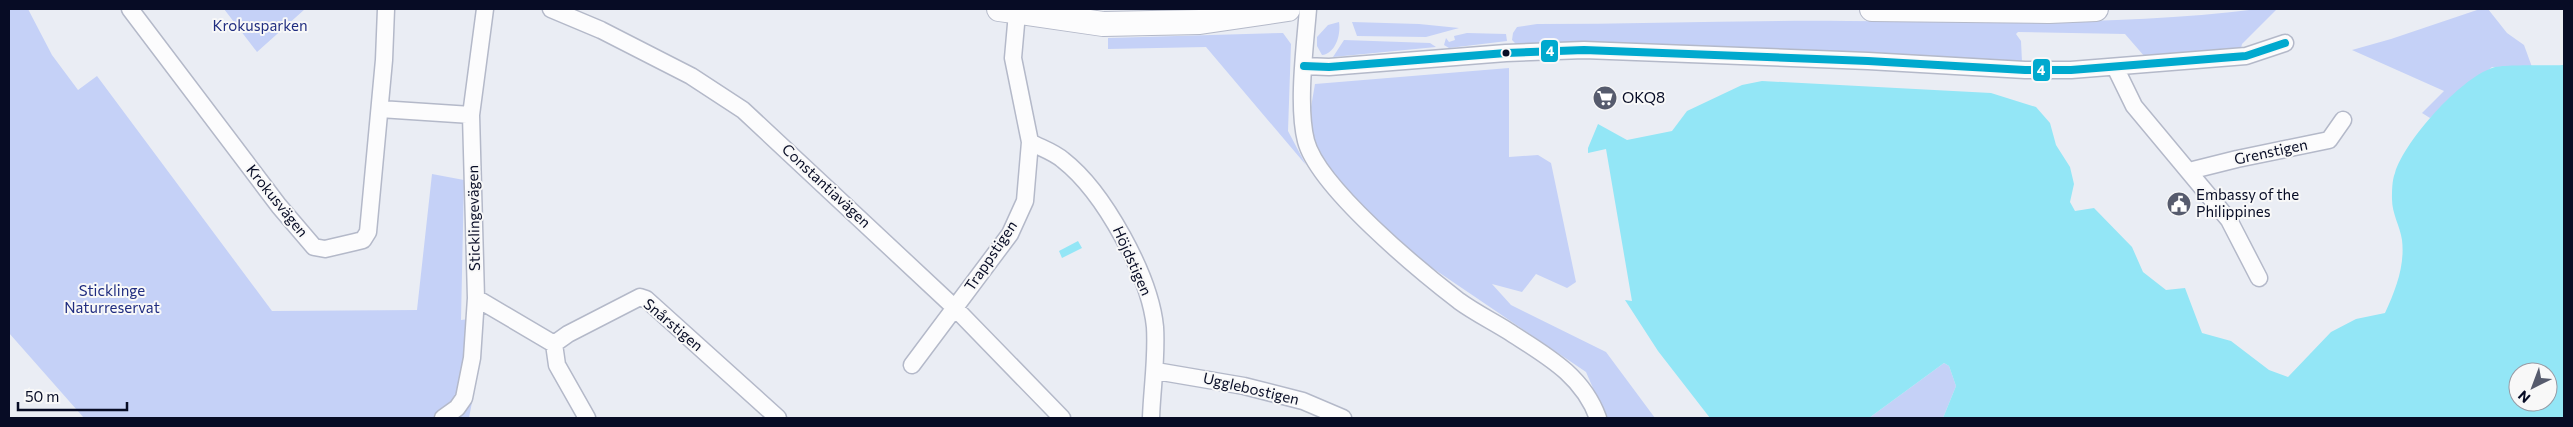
<svg xmlns="http://www.w3.org/2000/svg" width="2573" height="427" font-family="Commissioner,sans-serif">
<rect width="100%" height="100%" fill="#eaedf4"/>
<path fill="#c5d1f7" d="M 9,9 L 28,9 L 52,55 L 78,90 L 97,76 L 272,311 L 417,310 L 432,174 L 464,180 L 461,320 L 484,317 L 479,365 L 469,418 L 84,418 L 9,333 Z
M 224,9 L 305,9 L 257,52 Z
M 2258,9 L 2277,9 L 2242,44 L 2241,48 L 2145,57 L 2125,34 L 2018,32 L 2016,34 L 2021,41 L 2022,62 L 1517,45 L 1512,40 L 1513,33 L 1517,27 L 1537,24 C 1640,24 1743,20 1847,21 C 1984,22 2121,26 2258,9 Z
M 2480,9 L 2488,9 L 2507,33 L 2524,45 L 2532,67 L 2492,67 L 2430,118 L 2422,113 L 2444,91 L 2352,50 L 2391,39 Z
M 1339,22 C 1341,34 1336,53 1322,55 L 1317,46 L 1317,37 L 1328,25 Z
M 1352,22 L 1419,24 L 1459,28 L 1426,37 L 1357,36 Z
M 1283,33 L 1291,44 L 1288,131 L 1306,165 L 1206,47 L 1108,49 L 1108,38 Z
M 1467,33 L 1506,34 L 1507,41 L 1449,48 L 1444,45 L 1446,38 L 1449,42 L 1455,40 L 1454,36 Z
M 1344,40 L 1430,43 L 1436,47 L 1333,57 Z
M 1509,68 L 1509,157 L 1538,155 L 1551,163 L 1576,282 L 1567,288 L 1536,274 L 1522,292 L 1492,284 L 1511,305 L 1606,352 L 1655,418 L 1606,418 L 1586,372 L 1425,263 L 1354,203 L 1325,169 L 1312,135 L 1311,107 L 1315,84 Z
M 1944,363 L 1949,366 L 1956,386 L 1943,418 L 1869,418 Z"/>
<path fill="#93e6f6" fill-rule="evenodd" d="M 2564,65 L 2564,418 L 1943,418 L 1956,386 L 1949,366 L 1944,363 L 1869,418 L 1710,418 L 1658,351 L 1625,300 L 1632,301 L 1606,149 L 1588,153 L 1588,148 L 1598,124 L 1627,140 L 1672,131 L 1687,111 L 1742,85 L 1762,81 L 1991,93 L 2036,107 L 2050,123 L 2056,145 L 2070,167 L 2074,184 L 2070,202 L 2075,211 L 2094,208 L 2132,247 L 2143,272 L 2166,290 L 2185,288 L 2202,333 L 2231,341 L 2269,370 L 2288,377 L 2331,332 L 2356,319 L 2385,313 C 2396,289 2405,266 2402,240 C 2400,226 2392,214 2392,199 C 2392,191 2392,180 2395,173 C 2405,140 2460,79 2492,68 C 2502,64 2550,66 2564,65 ZM 2518,372 L 2548,372 L 2548,402 L 2518,402 Z
M 1078,241 L 1082,248 L 1062,258 L 1059,251 Z"/>
<g fill="none" stroke-linecap="round" stroke-linejoin="round">
<defs>
<path id="street" d="M 130,9 L 279,206 L 314,247 L 325,249 L 355,242 L 363,240 L 368,232 L 384,60 L 386,9
M 551,9 L 601,30 L 691,76 L 743,110 L 955,308 L 1062,418
M 1308,9 C 1305,46 1297,106 1306,141 C 1318,187 1420,271 1459,301 C 1474,312 1492,321 1508,331 C 1545,355 1582,374 1598,418
M 1304,66 L 1329,67 L 1506,53 L 1584,50 L 1868,61 L 2025,70 L 2071,70 L 2246,56 L 2285,43
M 2115,67 L 2134,106 L 2229,220 L 2259,278
M 380,109 L 471,115
M 1030,142 C 1041,148 1054,152 1063,160 C 1104,192 1150,276 1155,327 C 1157,358 1152,388 1151,418
M 2189,171 L 2237,159 L 2329,140 L 2343,120
M 476,298 L 554,344 L 557,365 L 587,418
M 554,344 L 568,334 L 640,297 L 646,299 L 778,418
M 912,365 L 1010,234 L 1025,201 L 1030,142 L 1013,58 L 1017,13
M 1156,371 L 1244,386 L 1303,401 L 1343,418
M 443,418 L 457,408 L 464,398 L 472,358 L 476,298 L 471,115 L 485,9"/>
<path id="secondary" d="M 999,9 L 1103,24 L 1200,22 L 1288,9
M 1872,9 L 2049,11 L 2096,9"/>
</defs>
<use href="#street" stroke="#b4b9c9" stroke-width="19"/>
<use href="#secondary" stroke="#b4b9c9" stroke-width="26"/>
<use href="#street" stroke="#fcfcfd" stroke-width="16"/>
<use href="#secondary" stroke="#fcfcfd" stroke-width="24"/>
<defs>
<path id="bus-1" d="M 1304,66 L 1329,67 L 1506,53 L 1584,50 L 1868,61 L 2025,70 L 2071,70 L 2246,56 L 2285,43"/>
</defs>
<use href="#bus-1" stroke="#f8f8f8" stroke-width="11"/>
<use href="#bus-1" stroke="#00a9ce" stroke-width="8"/>
</g>
<defs>
<symbol id="supermarket-disc" viewBox="-11 -11 22 22"><circle r="9.5" fill="#565b6d" stroke="#f8f8f8"/><path d="M-6-5.5h2.5l.6 2H6L4.5 2H-2.5L-4.4-4H-6ZM-1.5 3.2a1.3 1.3 0 1 0 .1 0ZM3 3.2a1.3 1.3 0 1 0 .1 0Z" fill="#fff"/></symbol>
<symbol id="civic-disc" viewBox="-11 -11 22 22"><circle r="9.5" fill="#565b6d" stroke="#f8f8f8"/><path d="M-.6-6.5H3V-4.5H.6V-3L4-1V1h2V6H-6V1h2V-1L-.6-3ZM-1.2 2.5V6h2.4V2.5Z" fill="#fff"/></symbol>
</defs>
<g fill-rule="evenodd">
<use href="#supermarket-disc" x="1591" y="84" width="28" height="28"/>
<use href="#civic-disc" x="2165" y="190" width="28" height="28"/>
</g>
<circle fill="#070c25" stroke="#f8f8f8" stroke-width="2" cx="1506" cy="53" r="4.5"/>
<g text-anchor="middle" stroke-width="4" stroke-linejoin="round" paint-order="stroke">
<g font-size="15" fill="#202d80" stroke="#f8f8f8">
<text x="260" y="31">Krokusparken</text>
<text x="112" y="296">Sticklinge<tspan x="112" dy="17">Naturreservat</tspan></text>
</g>
<g font-size="15" fill="#070c25" stroke="#f8f8f8" text-anchor="start">
<text x="1622" y="103">OKQ8</text>
<text x="2196" y="200">Embassy of the<tspan x="2196" dy="17">Philippines</tspan></text>
</g>
<g font-size="15" fill="#070c25" stroke="#f8f8f8">
<text transform="translate(2271 152) rotate(-12)" y="5">Grenstigen</text>
<text transform="translate(826 186) rotate(43)" y="5">Constantiavägen</text>
<text transform="translate(277 201) rotate(51)" y="5">Krokusvägen</text>
<text transform="translate(474 218) rotate(-91)" y="5">Sticklingevägen</text>
<text transform="translate(991 256) rotate(-56)" y="5">Trappstigen</text>
<text transform="translate(1132 261) rotate(66)" y="5">Höjdstigen</text>
<text transform="translate(673 325) rotate(40)" y="5">Snårstigen</text>
<text transform="translate(1251 389) rotate(13)" y="5">Ugglebostigen</text>
</g>
</g>
<g stroke="#f8f8f8" stroke-width="2">
<rect x="1540" y="39" width="19" height="24" rx="5" fill="#00a9ce"/>
<rect x="2032" y="58" width="19" height="24" rx="5" fill="#00a9ce"/>
</g>
<g font-size="14" text-anchor="middle" font-weight="bold" fill="#fff">
<text x="1550" y="56">4</text>
<text x="2041" y="75">4</text>
</g>
<rect width="2573" height="427" fill="none" stroke="#070c25" stroke-width="20"/>
<g transform="translate(2533 387) rotate(222)"><circle r="24" fill="#f8f8f8" stroke="#989aa4"/>
<path d="M0-4L9 19L0 12L-9 19Z" fill="#565b6d"/>
<text y="-8" font-size="14" font-weight="bold" text-anchor="middle" fill="#070c25">N</text>
</g>
<path d="M18 402v8h109v-8" fill="none" stroke="#070c25" stroke-width="2.5"/>
<text x="25" y="402" font-size="15" fill="#070c25" stroke="#f8f8f8" stroke-width="4" paint-order="stroke">50 m</text>
</svg>
